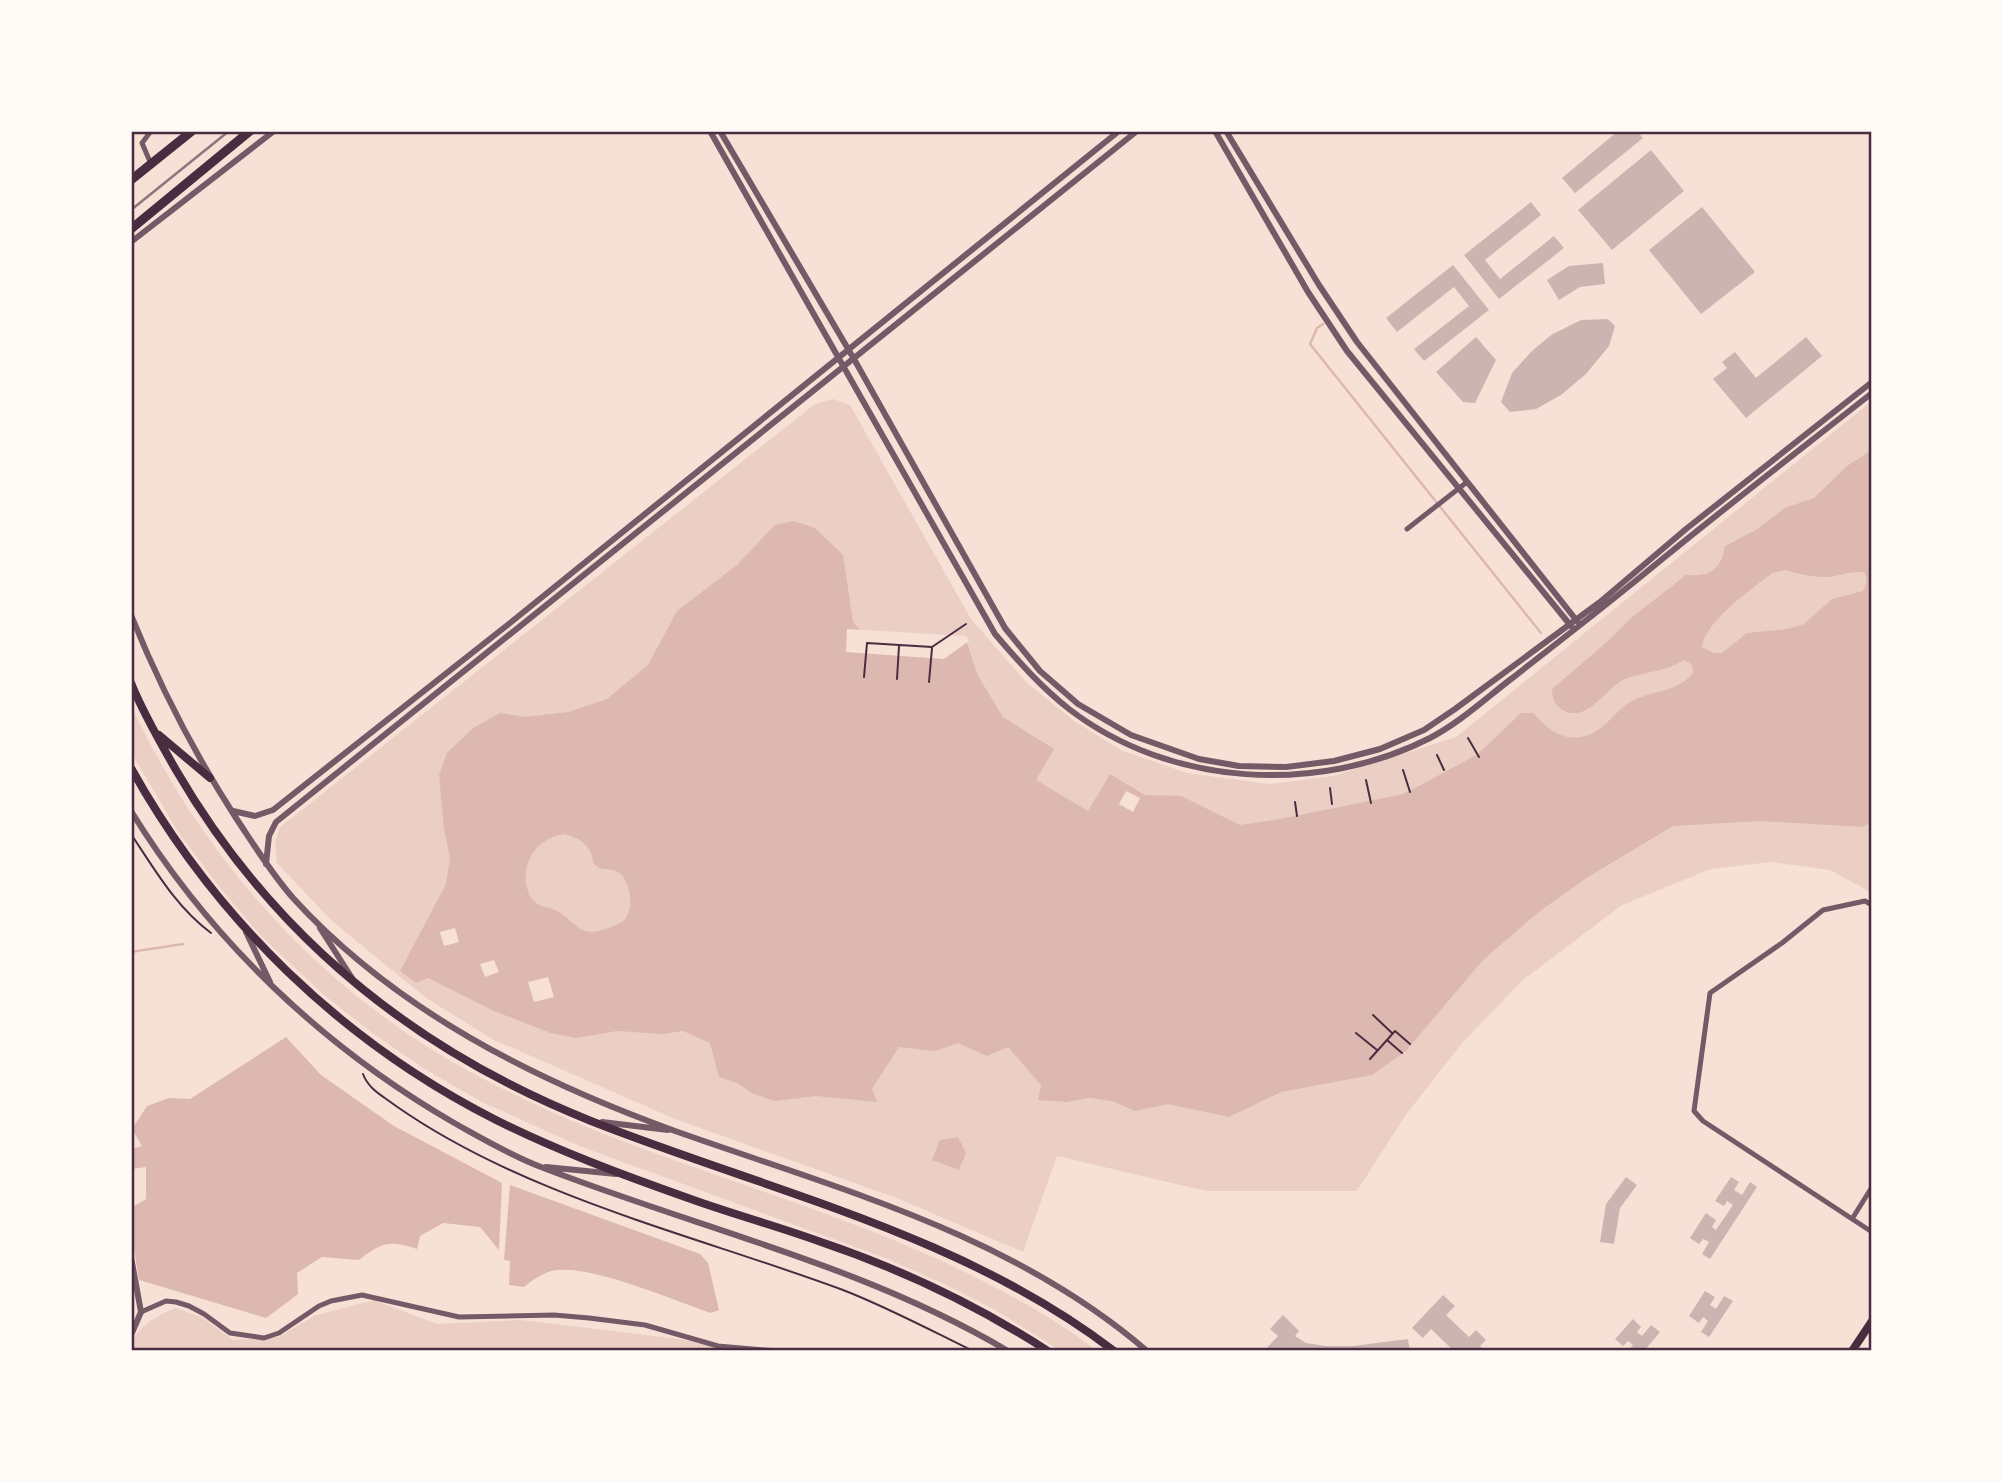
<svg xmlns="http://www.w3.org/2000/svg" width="2003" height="1482" font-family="'Sofia Sans Condensed',sans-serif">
<rect width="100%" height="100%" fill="#f7e1d7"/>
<path fill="#ebcfc5" d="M 833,399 L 850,405 L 971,619 L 1026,682 L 1074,721 L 1123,751 L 1187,773 L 1269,784 L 1333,776 L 1456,737 L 1872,401 L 1872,893 L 1830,870 L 1771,862 L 1711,869 L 1622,905 L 1523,980 L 1462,1043 L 1405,1116 L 1357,1191 L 1206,1191 L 1057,1156 L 1023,1252 L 894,1197 L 675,1119 L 494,1040 L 426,998 L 332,921 L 277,863 L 275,844 L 279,828 L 815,404 Z
M 131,705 C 196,845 300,967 431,1049 C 505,1095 589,1130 671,1159 C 779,1198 887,1231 989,1284 C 1027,1304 1064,1325 1097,1351 L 1061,1351 L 997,1311 L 942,1283 L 888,1259 L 582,1147 L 482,1102 L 423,1068 L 371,1032 L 324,995 L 262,937 L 220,888 L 178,832 L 131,752 Z
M 374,1300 L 437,1324 L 521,1320 L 679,1339 L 733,1351 L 131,1351 C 131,1329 158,1315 176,1308 L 203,1318 L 233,1340 L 279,1337 L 314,1316 Z"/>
<path fill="#dcb8b0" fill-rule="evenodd" d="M 1872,450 L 1872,821 L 1863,827 L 1761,821 L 1673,826 L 1588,877 L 1540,911 L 1483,960 L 1406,1051 L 1372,1075 L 1281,1092 L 1229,1117 L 1168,1104 L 1135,1111 L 1112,1101 L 1089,1098 L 1066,1102 L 1038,1100 L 1041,1085 L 1008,1047 L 987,1056 L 958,1043 L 935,1051 L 899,1047 L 872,1089 L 877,1102 L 817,1096 L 774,1101 L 752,1093 L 737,1083 L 719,1077 L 710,1043 L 683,1031 L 662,1034 L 617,1031 L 575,1038 L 551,1033 L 494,1011 L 428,978 L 416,983 L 400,971 L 446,884 L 450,859 L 444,829 L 439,775 L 447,753 L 473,728 L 500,713 L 525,717 L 569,712 L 607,699 L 648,665 L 677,611 L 737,565 L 775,525 L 794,521 L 815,528 L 843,555 L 853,622 L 863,633 L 966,640 L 978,676 L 1003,717 L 1054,749 L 1036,780 L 1088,811 L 1110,774 L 1145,795 L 1181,796 L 1240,825 L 1280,819 L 1404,794 L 1478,754 L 1521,713 L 1533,713 C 1549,732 1570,746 1595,732 C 1609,724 1619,707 1634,700 C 1655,690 1677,692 1693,673 L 1692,665 L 1685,660 C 1678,663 1671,667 1664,669 C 1651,673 1634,674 1621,681 C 1604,691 1585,725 1561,709 C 1554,704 1552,697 1552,689 L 1608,641 L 1631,618 L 1686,575 C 1710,577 1721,570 1725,546 L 1756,530 L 1785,508 L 1814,498 L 1847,466 ZM 1785,570 C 1799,574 1811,577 1825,577 C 1838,577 1853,569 1865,573 L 1867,582 L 1863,591 L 1832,599 L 1804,624 L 1787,629 L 1747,633 L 1722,653 L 1713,653 L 1702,647 C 1705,621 1752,589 1772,573 ZM 564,834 C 577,838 588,842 592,856 C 593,861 592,861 595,865 C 601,871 609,868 616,871 C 630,877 635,907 625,919 C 621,924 612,926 606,929 C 580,938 578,924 559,912 C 552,907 542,908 535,902 C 530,898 527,890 526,883 C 523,858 539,838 564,834 Z
M 286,1037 L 321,1075 L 394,1126 L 502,1183 L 499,1250 L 480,1227 L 443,1223 L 420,1236 L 417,1249 C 389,1240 382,1242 359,1260 L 322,1257 L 297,1273 L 298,1294 L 266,1318 L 139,1280 L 131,1229 L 131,1208 L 146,1199 L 146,1167 L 132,1169 L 131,1149 L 142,1146 L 132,1129 L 147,1106 L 169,1098 L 190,1099 Z
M 958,1137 L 966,1153 L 959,1170 L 932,1160 L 940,1140 Z
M 510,1185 L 700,1254 L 708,1263 L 719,1310 L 711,1313 C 673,1300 594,1266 557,1270 C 545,1271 534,1279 524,1287 L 509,1285 L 510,1261 L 504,1260 Z"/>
<path fill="#f7e1d7" d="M 847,629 L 966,636 L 969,641 L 944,659 L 846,652 Z
M 1126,791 L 1140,798 L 1133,812 L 1119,804 Z
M 455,928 L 459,942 L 444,946 L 440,932 Z
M 494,960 L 499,972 L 485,977 L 480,964 Z
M 548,977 L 554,997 L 534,1002 L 528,982 Z"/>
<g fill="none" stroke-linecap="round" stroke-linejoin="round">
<path stroke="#dcb8b0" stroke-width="2.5" d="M 131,135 L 137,131
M 1323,324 L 1317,328 L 1310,344 L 1541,633
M 131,952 L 183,944"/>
</g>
<path fill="#ccb4b1" d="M 1618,131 L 1637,131 L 1643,138 L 1575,193 L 1562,178 Z
M 1651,150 L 1684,191 L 1612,250 L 1578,210 Z
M 1531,202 L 1541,215 L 1485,260 L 1500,279 L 1554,236 L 1564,248 L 1499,299 L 1464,255 Z
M 1702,207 L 1755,272 L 1701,314 L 1649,250 Z
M 1603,263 L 1605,284 L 1580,287 L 1559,300 L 1547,280 L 1569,266 Z
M 1453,265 L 1489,310 L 1424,361 L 1414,349 L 1469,306 L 1454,287 L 1397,332 L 1386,318 Z
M 1608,319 L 1615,326 L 1609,346 L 1586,374 L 1561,395 L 1536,409 L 1510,412 L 1501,402 L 1512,373 L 1532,351 L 1551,335 L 1581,320 Z
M 1476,337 L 1496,360 L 1475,403 L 1463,402 L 1436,372 Z
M 1806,337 L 1822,356 L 1746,418 L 1713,379 L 1727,368 L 1722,362 L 1735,352 L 1756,378 Z
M 1626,1177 L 1637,1185 L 1620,1208 L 1614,1244 L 1600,1242 L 1606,1204 Z
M 1731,1177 L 1739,1182 L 1734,1190 L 1742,1195 L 1750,1182 L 1757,1187 L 1710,1259 L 1702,1254 L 1709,1242 L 1703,1239 L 1699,1244 L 1690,1238 L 1706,1213 L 1716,1220 L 1712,1227 L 1716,1230 L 1733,1205 L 1727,1201 L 1724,1206 L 1715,1201 Z
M 1705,1291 L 1715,1297 L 1710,1305 L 1716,1309 L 1724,1296 L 1733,1301 L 1709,1337 L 1701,1332 L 1708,1321 L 1703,1317 L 1699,1323 L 1689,1316 Z
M 1443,1295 L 1455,1306 L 1446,1315 L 1469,1337 L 1476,1330 L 1486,1340 L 1480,1346 L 1485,1351 L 1454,1351 L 1431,1329 L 1423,1338 L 1412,1328 Z
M 1283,1315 L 1299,1331 L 1295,1336 L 1306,1343 L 1326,1346 L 1353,1346 L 1408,1339 L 1410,1351 L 1264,1351 L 1278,1336 L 1270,1329 Z
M 1633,1319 L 1641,1327 L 1637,1332 L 1642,1336 L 1651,1325 L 1660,1332 L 1644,1351 L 1627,1351 L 1633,1345 L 1628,1341 L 1623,1346 L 1615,1339 Z"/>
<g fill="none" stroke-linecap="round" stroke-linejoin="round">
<path stroke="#4a2c40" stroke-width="2" d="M 864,677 L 867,643 L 932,647 L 966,624
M 897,679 L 899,646
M 929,682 L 932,648
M 1468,738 L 1479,757
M 1437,755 L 1444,770
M 1403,770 L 1410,792
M 1366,780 L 1371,803
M 1330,788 L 1332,804
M 1295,802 L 1297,816
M 131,834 C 155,870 176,907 211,933
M 1373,1015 L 1392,1033
M 1356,1033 L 1377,1050
M 1387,1040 L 1402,1053
M 1370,1059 L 1395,1031 L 1410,1044
M 363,1074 C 369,1090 383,1096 396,1106 C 526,1197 695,1235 843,1290 C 887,1307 930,1330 973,1351"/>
<path stroke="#755966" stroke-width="5" d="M 151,164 L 142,143 L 151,131
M 1407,529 L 1467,482
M 1872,905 L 1865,901 L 1823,910 L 1782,943 L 1710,993 L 1694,1111 L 1703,1121 L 1872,1232
M 1852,1219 L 1872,1187
M 141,1312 L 166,1301 L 176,1302 L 189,1306 L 204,1314 L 230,1333 L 264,1338 L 279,1333 L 319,1306 L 331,1301 L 362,1295 L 459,1317 L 554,1315 L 589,1318 L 645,1325 L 718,1346 L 777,1351"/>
<path stroke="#755966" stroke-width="6" d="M 710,131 L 995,634 C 1018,661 1041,687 1069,709 C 1170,787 1318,795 1430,738 C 1459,723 1485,699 1511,679 C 1556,644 1600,610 1644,574 C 1719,512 1796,453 1872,393
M 720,131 L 854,359 L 1005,628 L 1040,671 L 1078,704 L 1131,735 L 1199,759 L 1239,766 L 1286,767 L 1334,761 L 1380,749 L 1424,730 L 1455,709 L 1600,602 L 1686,529 L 1872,382
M 1215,131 L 1308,292 L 1347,351 L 1571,626
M 1226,131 L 1319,285 L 1357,342 L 1577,621
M 131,242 L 274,131
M 131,615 C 160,687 194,753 236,818 C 254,845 271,873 293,898 C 395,1010 534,1080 675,1131 C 839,1189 1013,1235 1147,1351
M 131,811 C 211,941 324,1048 456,1124 C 483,1139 512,1156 541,1167 C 697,1228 863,1265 1008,1351
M 233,811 L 255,816 L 273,810 L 510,623 L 1119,131
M 266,864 L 269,836 L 276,822 L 1137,131
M 320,928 L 352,978
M 246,932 L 270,982
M 602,1122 L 668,1130
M 546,1167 L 616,1174
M 131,1257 L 141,1312
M 131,1335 L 141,1312"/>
<path stroke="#4a2c40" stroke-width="8" d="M 131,683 C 143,713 160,742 176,770 C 273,937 413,1050 591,1121 C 768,1191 960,1233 1114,1351
M 159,735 L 210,778
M 131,768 C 215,919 342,1042 496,1120 C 558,1151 623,1175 688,1198 C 732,1214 777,1226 821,1242 C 901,1269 977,1305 1048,1351
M 1852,1351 L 1872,1321"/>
<path stroke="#4a2c40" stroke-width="9" d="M 131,180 L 192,131
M 131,229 L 250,131"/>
<path stroke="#8f747c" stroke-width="2.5" d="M 131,210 L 229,131"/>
</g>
<rect width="2003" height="1482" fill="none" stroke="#fffaf5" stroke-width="266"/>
<rect x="133" y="133" width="1737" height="1216" fill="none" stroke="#4a2c40" stroke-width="2.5"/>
</svg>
